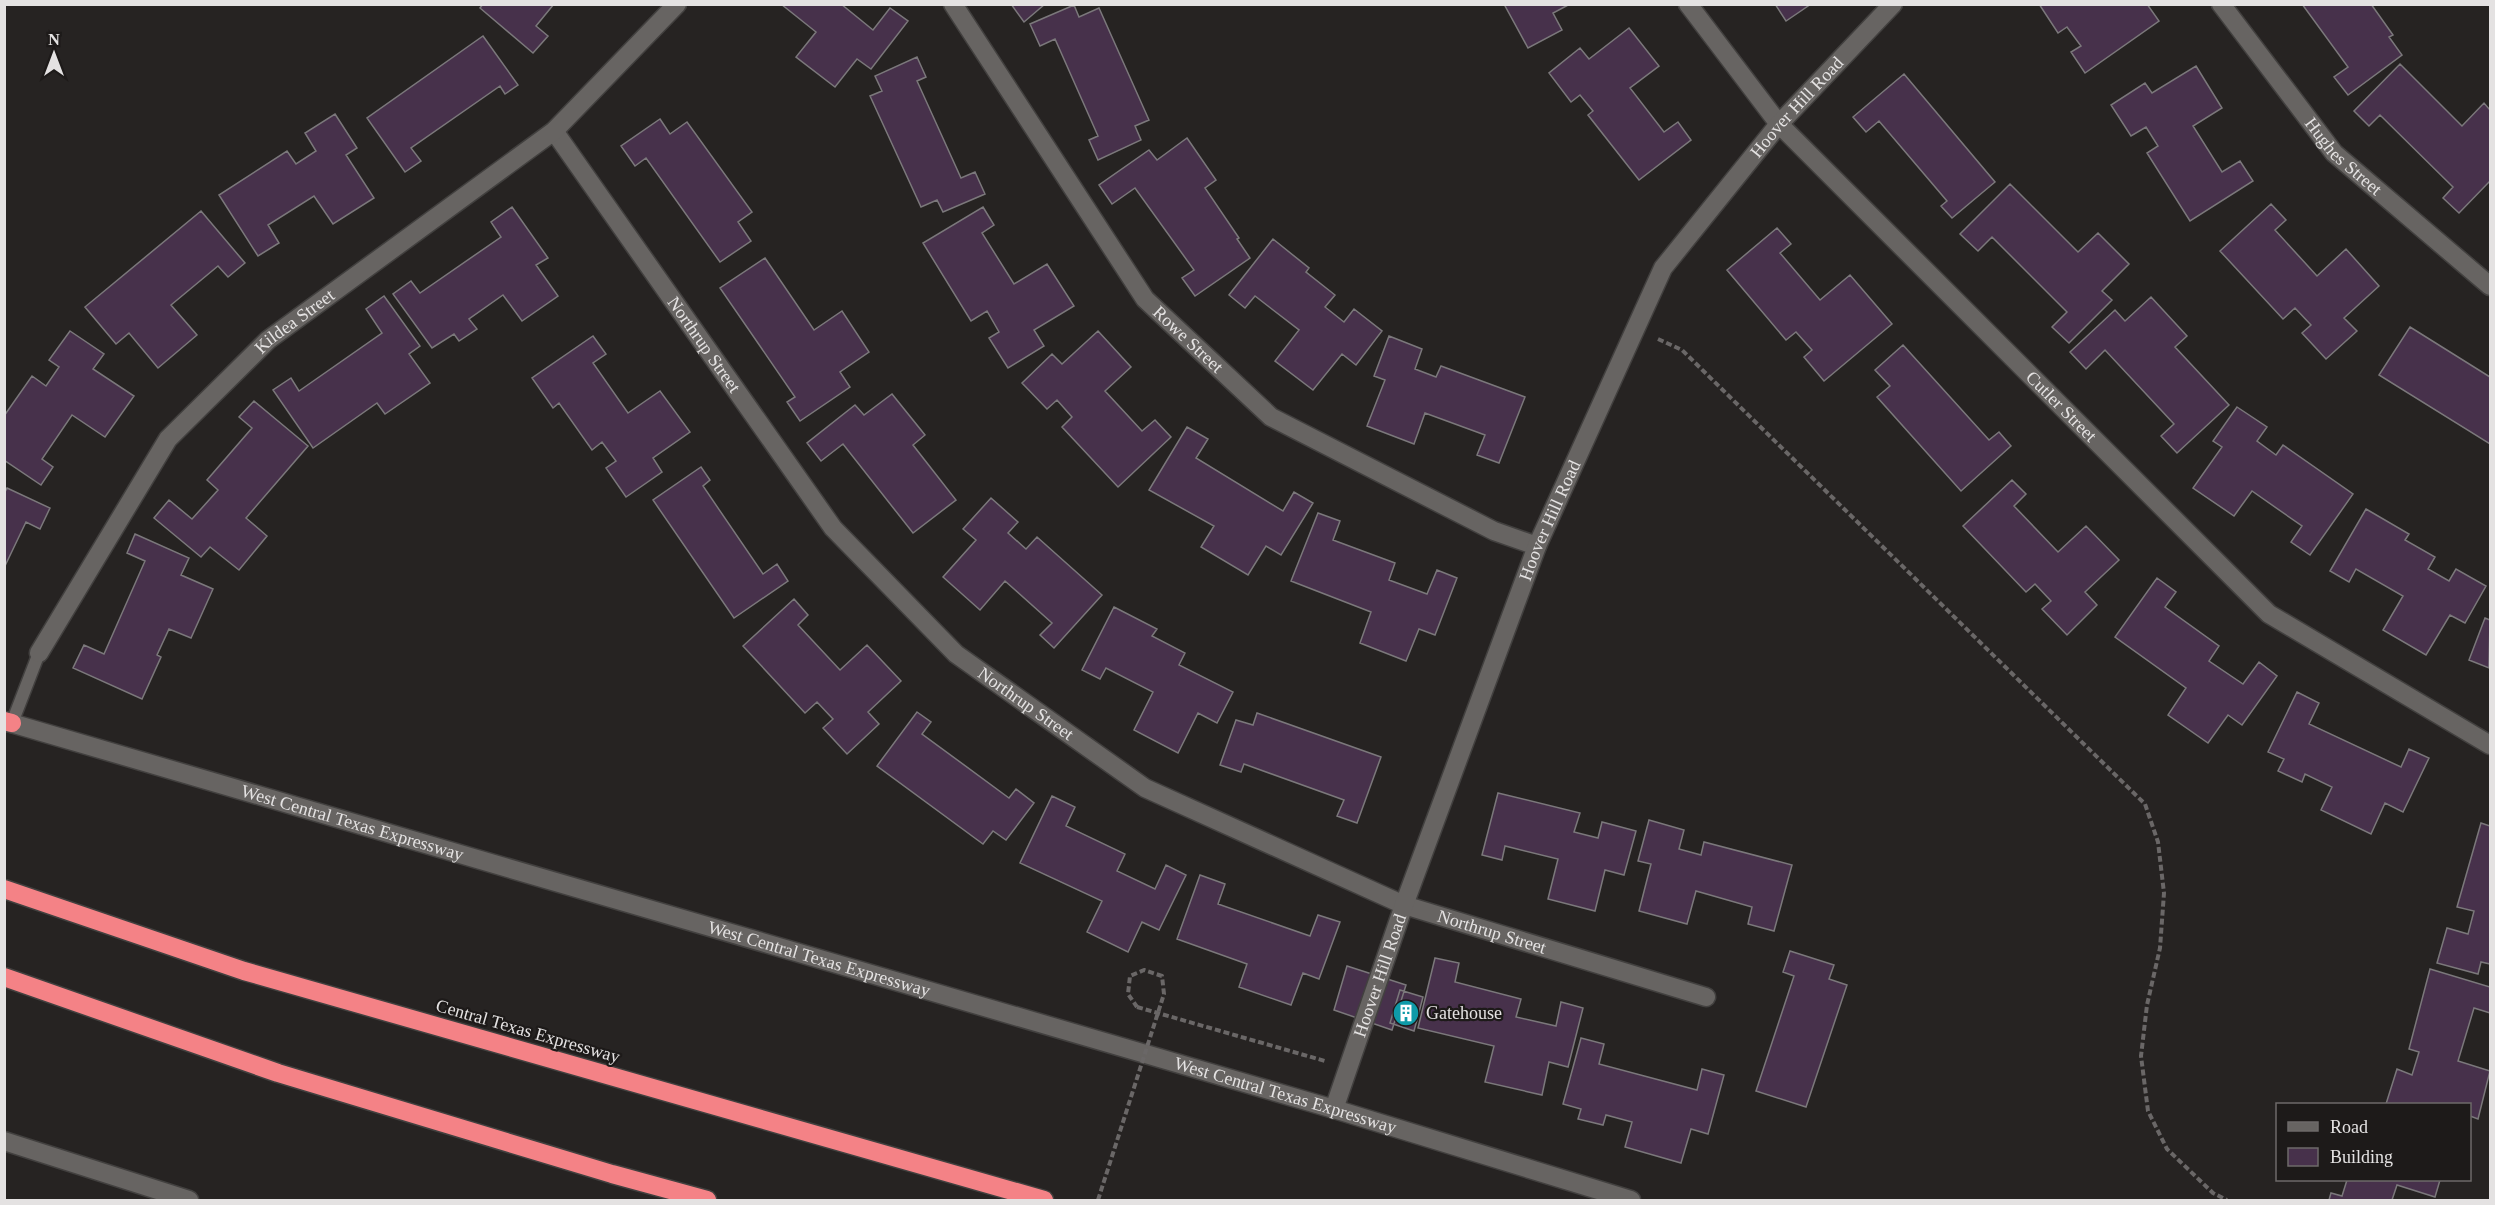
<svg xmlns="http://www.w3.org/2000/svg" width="2495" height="1205" font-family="'Times New Roman',serif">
<rect width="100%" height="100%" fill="#262322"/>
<path fill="#47314b" stroke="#7b787b" stroke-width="1.5" d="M 483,4 L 554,4 L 536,26 L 548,36 L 533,53 L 480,8 Z
M 781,4 L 841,4 L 873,30 L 890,8 L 908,21 L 871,69 L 857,59 L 835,87 L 796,57 L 816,32 Z
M 1011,4 L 1045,4 L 1024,22 Z
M 1504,4 L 1570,4 L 1553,13 L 1562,30 L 1528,48 Z
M 1775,4 L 1811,4 L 1786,21 Z
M 2039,4 L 2147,4 L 2159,21 L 2085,73 L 2071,52 L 2081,46 L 2067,27 L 2058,33 Z
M 2302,4 L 2371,4 L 2393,35 L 2389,37 L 2402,55 L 2348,95 L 2334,77 L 2348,67 Z
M 1074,5 L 1079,17 L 1099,8 L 1149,120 L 1135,126 L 1141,140 L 1098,160 L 1089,140 L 1098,136 L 1055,39 L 1040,46 L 1030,24 Z
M 1629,28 L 1659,66 L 1630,88 L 1664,132 L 1678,122 L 1691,140 L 1639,180 L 1588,115 L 1593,111 L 1580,95 L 1571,102 L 1549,73 L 1580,48 L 1589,59 Z
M 483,36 L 518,85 L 505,94 L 500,86 L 411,148 L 421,161 L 405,172 L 367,118 Z
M 917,57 L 926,77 L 917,81 L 961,178 L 975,172 L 985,194 L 943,212 L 937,200 L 921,207 L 870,96 L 882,91 L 875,76 Z
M 2400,64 L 2462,126 L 2484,103 L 2490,110 L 2490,181 L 2459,213 L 2443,198 L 2453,187 L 2380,115 L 2369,126 L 2354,111 Z
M 2196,66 L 2222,108 L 2193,126 L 2222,172 L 2240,161 L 2253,181 L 2190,221 L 2147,153 L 2158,146 L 2146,127 L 2131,136 L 2111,105 L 2145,83 L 2152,93 Z
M 1904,74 L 1995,182 L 1952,218 L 1941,206 L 1947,201 L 1879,121 L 1866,132 L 1853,117 Z
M 335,114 L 357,148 L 346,155 L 374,198 L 333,224 L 314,196 L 268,225 L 279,243 L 258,256 L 219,195 L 287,151 L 296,164 L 316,151 L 305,133 Z
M 660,119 L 670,134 L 687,122 L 752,212 L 738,222 L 751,241 L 720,262 L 646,158 L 635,166 L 621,146 Z
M 1187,138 L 1216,180 L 1205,188 L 1239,238 L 1237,239 L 1250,258 L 1195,296 L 1182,278 L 1194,270 L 1135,188 L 1112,204 L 1099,185 L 1149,150 L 1157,160 Z
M 2010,184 L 2078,252 L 2098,233 L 2129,264 L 2102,291 L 2112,300 L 2069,343 L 2052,327 L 2067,312 L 1992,237 L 1978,251 L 1960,234 Z
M 2271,204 L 2286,220 L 2275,230 L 2317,276 L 2346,249 L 2379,286 L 2344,318 L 2357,331 L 2326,359 L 2302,333 L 2311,325 L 2295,308 L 2283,319 L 2220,251 Z
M 512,207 L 548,258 L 536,265 L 558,296 L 522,321 L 503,295 L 469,319 L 477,329 L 459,341 L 454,334 L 432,348 L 393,294 L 411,281 L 420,293 L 501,237 L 491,222 Z
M 983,207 L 994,225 L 982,233 L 1014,284 L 1047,264 L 1074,306 L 1034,330 L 1044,346 L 1008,368 L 989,338 L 999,332 L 987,311 L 971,321 L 923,243 Z
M 201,211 L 245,263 L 228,277 L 218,266 L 171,305 L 197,335 L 158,368 L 129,333 L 116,344 L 85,307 Z
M 1777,228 L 1791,244 L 1780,253 L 1820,300 L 1850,275 L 1892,324 L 1824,381 L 1804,357 L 1812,350 L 1796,332 L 1786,340 L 1727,270 Z
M 1273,239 L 1309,268 L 1306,272 L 1335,295 L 1325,307 L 1344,322 L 1354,309 L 1382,331 L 1356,365 L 1342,354 L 1313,390 L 1275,361 L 1299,330 L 1255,296 L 1245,308 L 1229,295 Z
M 765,258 L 814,330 L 842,311 L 869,352 L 840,372 L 850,387 L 800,421 L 787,402 L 795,397 L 720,288 Z
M 384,296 L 420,346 L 409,354 L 430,383 L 385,414 L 377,403 L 313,448 L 273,390 L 291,378 L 299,391 L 382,333 L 366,309 Z
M 2151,297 L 2187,336 L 2175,347 L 2229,405 L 2177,453 L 2161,436 L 2174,424 L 2105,350 L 2086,369 L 2070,352 L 2115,310 L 2125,321 Z
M 2410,327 L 2490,377 L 2490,444 L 2379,375 Z
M 70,331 L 104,354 L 93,369 L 134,396 L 105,437 L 72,415 L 42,459 L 53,467 L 41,485 L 4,460 L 4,416 L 32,376 L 46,386 L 59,367 L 49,360 Z
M 1098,331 L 1131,367 L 1105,391 L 1142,431 L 1155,420 L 1171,437 L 1118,487 L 1062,427 L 1072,417 L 1057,400 L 1047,409 L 1022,383 L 1052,354 L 1062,364 Z
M 593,336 L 606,354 L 593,363 L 628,413 L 660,391 L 690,432 L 653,458 L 662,472 L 626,497 L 606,468 L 616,461 L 602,442 L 592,450 L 559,403 L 553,408 L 532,378 Z
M 1389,336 L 1422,349 L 1415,369 L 1436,377 L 1441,366 L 1525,397 L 1499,463 L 1477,455 L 1485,435 L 1425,413 L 1414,444 L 1367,426 L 1385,380 L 1374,376 Z
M 1903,345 L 1989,440 L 1999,432 L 2011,446 L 1961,491 L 1877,397 L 1890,386 L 1875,370 Z
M 892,394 L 925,435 L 913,445 L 956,500 L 913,533 L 843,444 L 821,461 L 807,443 L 855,405 L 864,415 Z
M 254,401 L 308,446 L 246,518 L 267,536 L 239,570 L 210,547 L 201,557 L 154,518 L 169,500 L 192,519 L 218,490 L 207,480 L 252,428 L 239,417 Z
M 2237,407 L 2267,427 L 2257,441 L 2276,455 L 2283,445 L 2353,494 L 2310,555 L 2291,542 L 2302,526 L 2252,491 L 2234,516 L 2193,488 L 2222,447 L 2213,441 Z
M 1187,427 L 1208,439 L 1196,458 L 1283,511 L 1294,492 L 1313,503 L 1281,555 L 1266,546 L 1248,575 L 1201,547 L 1214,526 L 1149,490 Z
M 701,467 L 710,480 L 703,486 L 763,574 L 777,564 L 788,581 L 734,618 L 653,500 Z
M 2012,480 L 2026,494 L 2014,506 L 2058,552 L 2086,526 L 2119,560 L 2085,592 L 2097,605 L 2067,635 L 2042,609 L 2051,601 L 2035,584 L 2026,592 L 1963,526 Z
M 7,488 L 50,508 L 40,529 L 26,522 L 4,568 L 4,494 Z
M 991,498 L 1018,522 L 1008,533 L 1026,549 L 1037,537 L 1102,595 L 1054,648 L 1040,635 L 1052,623 L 1005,581 L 980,610 L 943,577 L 976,540 L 963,529 Z
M 2366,509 L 2409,534 L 2405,540 L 2435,557 L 2428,569 L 2449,581 L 2456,569 L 2486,586 L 2465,623 L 2450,615 L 2426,655 L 2383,630 L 2403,596 L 2356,569 L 2349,582 L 2330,571 Z
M 1318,513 L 1340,521 L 1333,540 L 1395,563 L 1389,580 L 1427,594 L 1437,570 L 1457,578 L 1435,635 L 1419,629 L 1406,661 L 1360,643 L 1371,612 L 1291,581 Z
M 135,534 L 189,558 L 181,575 L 213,589 L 191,638 L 169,629 L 157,655 L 161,657 L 142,699 L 73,668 L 84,645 L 104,654 L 145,561 L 127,553 Z
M 2157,578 L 2176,592 L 2165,607 L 2219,646 L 2209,661 L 2243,684 L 2259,662 L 2277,676 L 2242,725 L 2228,715 L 2208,743 L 2168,715 L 2186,688 L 2115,637 Z
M 794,599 L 808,615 L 798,625 L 840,670 L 867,645 L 901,681 L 868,712 L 879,724 L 847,754 L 823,728 L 833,719 L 817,702 L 805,713 L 743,646 Z
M 1114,607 L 1157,629 L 1152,636 L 1185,653 L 1179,665 L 1233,692 L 1217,723 L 1198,713 L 1178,753 L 1134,730 L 1153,692 L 1106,668 L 1100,679 L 1082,670 Z
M 2485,618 L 2490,620 L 2489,668 L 2469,660 Z
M 2297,692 L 2319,703 L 2309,724 L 2401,767 L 2409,749 L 2429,758 L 2403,812 L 2385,803 L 2371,834 L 2321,810 L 2332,787 L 2305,774 L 2302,782 L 2278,771 L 2284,759 L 2268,752 Z
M 917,712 L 931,722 L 922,734 L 1009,798 L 1016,789 L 1034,803 L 1006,840 L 993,831 L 983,844 L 877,766 Z
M 1257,713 L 1381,757 L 1357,823 L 1337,816 L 1344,800 L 1244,764 L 1241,772 L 1220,765 L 1236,720 L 1253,725 Z
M 1498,793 L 1580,813 L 1574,832 L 1598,838 L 1602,822 L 1636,831 L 1624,875 L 1605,870 L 1595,911 L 1548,899 L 1558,859 L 1505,846 L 1502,860 L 1482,855 Z
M 1052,796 L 1075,807 L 1066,826 L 1125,854 L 1117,871 L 1155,889 L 1166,865 L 1186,875 L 1159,930 L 1142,922 L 1128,952 L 1087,932 L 1102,901 L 1020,863 Z
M 1649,820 L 1684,830 L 1679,849 L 1701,855 L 1704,842 L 1792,865 L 1774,931 L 1748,924 L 1752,907 L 1696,891 L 1687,924 L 1639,911 L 1651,864 L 1638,861 Z
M 2481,823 L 2490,826 L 2490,964 L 2481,962 L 2478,974 L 2437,963 L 2447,928 L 2468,934 L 2474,911 L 2457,907 Z
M 1200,875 L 1225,884 L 1218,904 L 1310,936 L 1318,915 L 1340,922 L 1319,979 L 1303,973 L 1291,1005 L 1239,987 L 1247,964 L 1177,939 Z
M 1790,951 L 1834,965 L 1829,979 L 1847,985 L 1806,1107 L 1756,1091 L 1794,976 L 1783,972 Z
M 1435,958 L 1459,963 L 1455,982 L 1521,999 L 1516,1017 L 1556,1026 L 1561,1002 L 1583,1008 L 1568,1067 L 1549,1062 L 1542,1095 L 1485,1082 L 1494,1046 L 1418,1028 Z
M 1347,966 L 1406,985 L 1392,1030 L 1334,1010 Z
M 2430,969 L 2490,987 L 2490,1013 L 2474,1008 L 2458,1061 L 2490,1071 L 2478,1119 L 2470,1116 L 2470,1104 L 2386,1104 L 2397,1069 L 2412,1075 L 2419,1052 L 2409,1049 Z
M 1400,990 L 1423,997 L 1414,1031 L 1390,1023 Z
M 1581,1038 L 1604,1044 L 1599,1064 L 1697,1090 L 1702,1069 L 1724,1075 L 1708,1134 L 1691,1129 L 1681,1163 L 1625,1147 L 1632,1122 L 1606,1115 L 1603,1125 L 1578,1119 L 1581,1109 L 1563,1104 Z
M 2347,1180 L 2440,1180 L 2435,1197 L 2397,1185 L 2392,1200 L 2329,1200 L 2331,1193 L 2342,1196 Z"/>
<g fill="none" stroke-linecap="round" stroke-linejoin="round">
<defs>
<path id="lane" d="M 12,723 L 39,653"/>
<g id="street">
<path id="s1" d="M 953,4 L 1145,299 L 1271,417 L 1494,531 L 1537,546"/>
<path id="s2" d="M 1688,4 L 1779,124 L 2269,614 L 2490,745"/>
<path id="s3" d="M 2221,4 L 2334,153 L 2490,286"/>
<path id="s4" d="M 554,131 L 833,528 L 956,654 L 1145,788 L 1404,905 L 1706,997"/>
<path id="s5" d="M 39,653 L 168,439 L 268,340 L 554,131 L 677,4"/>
</g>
<g id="secondary">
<path id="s6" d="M 4,721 L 1334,1109 L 1631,1200"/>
<path id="s7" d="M 1334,1109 L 1404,905 L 1537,546 L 1663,268 L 1779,124 L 1893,4"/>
<path d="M 4,1141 L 189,1200"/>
</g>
<path id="highway" d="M 4,721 L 12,723
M 4,889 L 244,971 L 1044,1200
M 4,977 L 278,1073 L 612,1174 L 707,1200"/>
</defs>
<use href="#lane" stroke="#42403f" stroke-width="15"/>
<use href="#street" stroke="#42403f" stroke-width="21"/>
<use href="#secondary" stroke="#42403f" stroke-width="21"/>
<use href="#highway" stroke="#42403f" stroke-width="21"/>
<path stroke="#6a6767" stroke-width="4" stroke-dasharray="6 3" stroke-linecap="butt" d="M 1658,339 L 1682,350 L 2145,804 L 2158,842 L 2164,893 L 2160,948 L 2147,1005 L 2141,1056 L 2148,1111 L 2167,1149 L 2213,1193 L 2227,1200
M 1137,1007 L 1325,1061"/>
<use href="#lane" stroke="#676462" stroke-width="12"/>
<use href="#street" stroke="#676462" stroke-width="18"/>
<use href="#secondary" stroke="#676462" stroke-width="18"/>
<use href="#highway" stroke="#f48286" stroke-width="18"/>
<path stroke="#6a6767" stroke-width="4" stroke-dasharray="6 3" stroke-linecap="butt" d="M 1098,1200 L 1164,994 L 1162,976 L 1144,970 L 1130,976 L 1128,994 L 1137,1007"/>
</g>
<defs>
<symbol id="building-disc" viewBox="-11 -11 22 22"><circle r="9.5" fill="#0f9aa8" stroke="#1d1a19"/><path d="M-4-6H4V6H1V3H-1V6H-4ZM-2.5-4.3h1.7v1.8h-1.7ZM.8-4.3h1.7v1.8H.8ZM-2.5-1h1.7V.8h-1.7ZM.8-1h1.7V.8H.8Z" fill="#fff"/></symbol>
</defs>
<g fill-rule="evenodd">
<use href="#building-disc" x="1391" y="998" width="30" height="30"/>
</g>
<g text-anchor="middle" stroke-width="4.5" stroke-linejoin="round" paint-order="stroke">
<g font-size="18" fill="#e4e2e2" stroke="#1d1a19">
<text dy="6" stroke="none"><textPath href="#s7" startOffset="1113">Hoover Hill Road</textPath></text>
<text dy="6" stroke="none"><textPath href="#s3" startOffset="196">Hughes Street</textPath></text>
<text dy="6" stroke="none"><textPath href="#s5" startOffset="423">Kildea Street</textPath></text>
<text dy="6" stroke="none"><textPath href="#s1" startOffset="411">Rowe Street</textPath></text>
<text dy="6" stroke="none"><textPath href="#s4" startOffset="261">Northrup Street</textPath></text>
<text dy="6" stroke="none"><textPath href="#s2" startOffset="550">Cutler Street</textPath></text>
<text dy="6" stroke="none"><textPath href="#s7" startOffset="627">Hoover Hill Road</textPath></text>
<text dy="6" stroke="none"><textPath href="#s4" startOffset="747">Northrup Street</textPath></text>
<text dy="6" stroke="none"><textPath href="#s6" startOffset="363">West Central Texas Expressway</textPath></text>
<text dy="6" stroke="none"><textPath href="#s4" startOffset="1269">Northrup Street</textPath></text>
<text dy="6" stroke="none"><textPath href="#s6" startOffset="849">West Central Texas Expressway</textPath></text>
<text dy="6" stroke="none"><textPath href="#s7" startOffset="141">Hoover Hill Road</textPath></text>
<text transform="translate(528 1031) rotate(16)" y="6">Central Texas Expressway</text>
<text dy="6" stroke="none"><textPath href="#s6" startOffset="1335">West Central Texas Expressway</textPath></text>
</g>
<g font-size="18" fill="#e4e2e2" stroke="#1d1a19" text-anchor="start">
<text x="1426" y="1019">Gatehouse</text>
</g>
</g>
<rect width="2495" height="1205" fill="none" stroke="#e4e2e2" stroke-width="12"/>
<rect x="2276" y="1103" width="195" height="78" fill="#1d1a19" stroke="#6d6a69" stroke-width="1.5"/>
<rect x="2288" y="1122" width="30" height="9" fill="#676462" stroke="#6d6a69" stroke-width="1.5"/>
<text x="2330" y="1133" font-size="18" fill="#e4e2e2">Road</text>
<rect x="2288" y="1148" width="30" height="18" fill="#47314b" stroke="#6d6a69" stroke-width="1.5"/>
<text x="2330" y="1163" font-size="18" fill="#e4e2e2">Building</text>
<g transform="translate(54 54)" stroke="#1d1a19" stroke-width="4.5" paint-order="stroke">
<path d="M0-4.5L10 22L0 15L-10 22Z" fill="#e4e2e2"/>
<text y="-9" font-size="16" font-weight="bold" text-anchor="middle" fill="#e4e2e2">N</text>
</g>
</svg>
